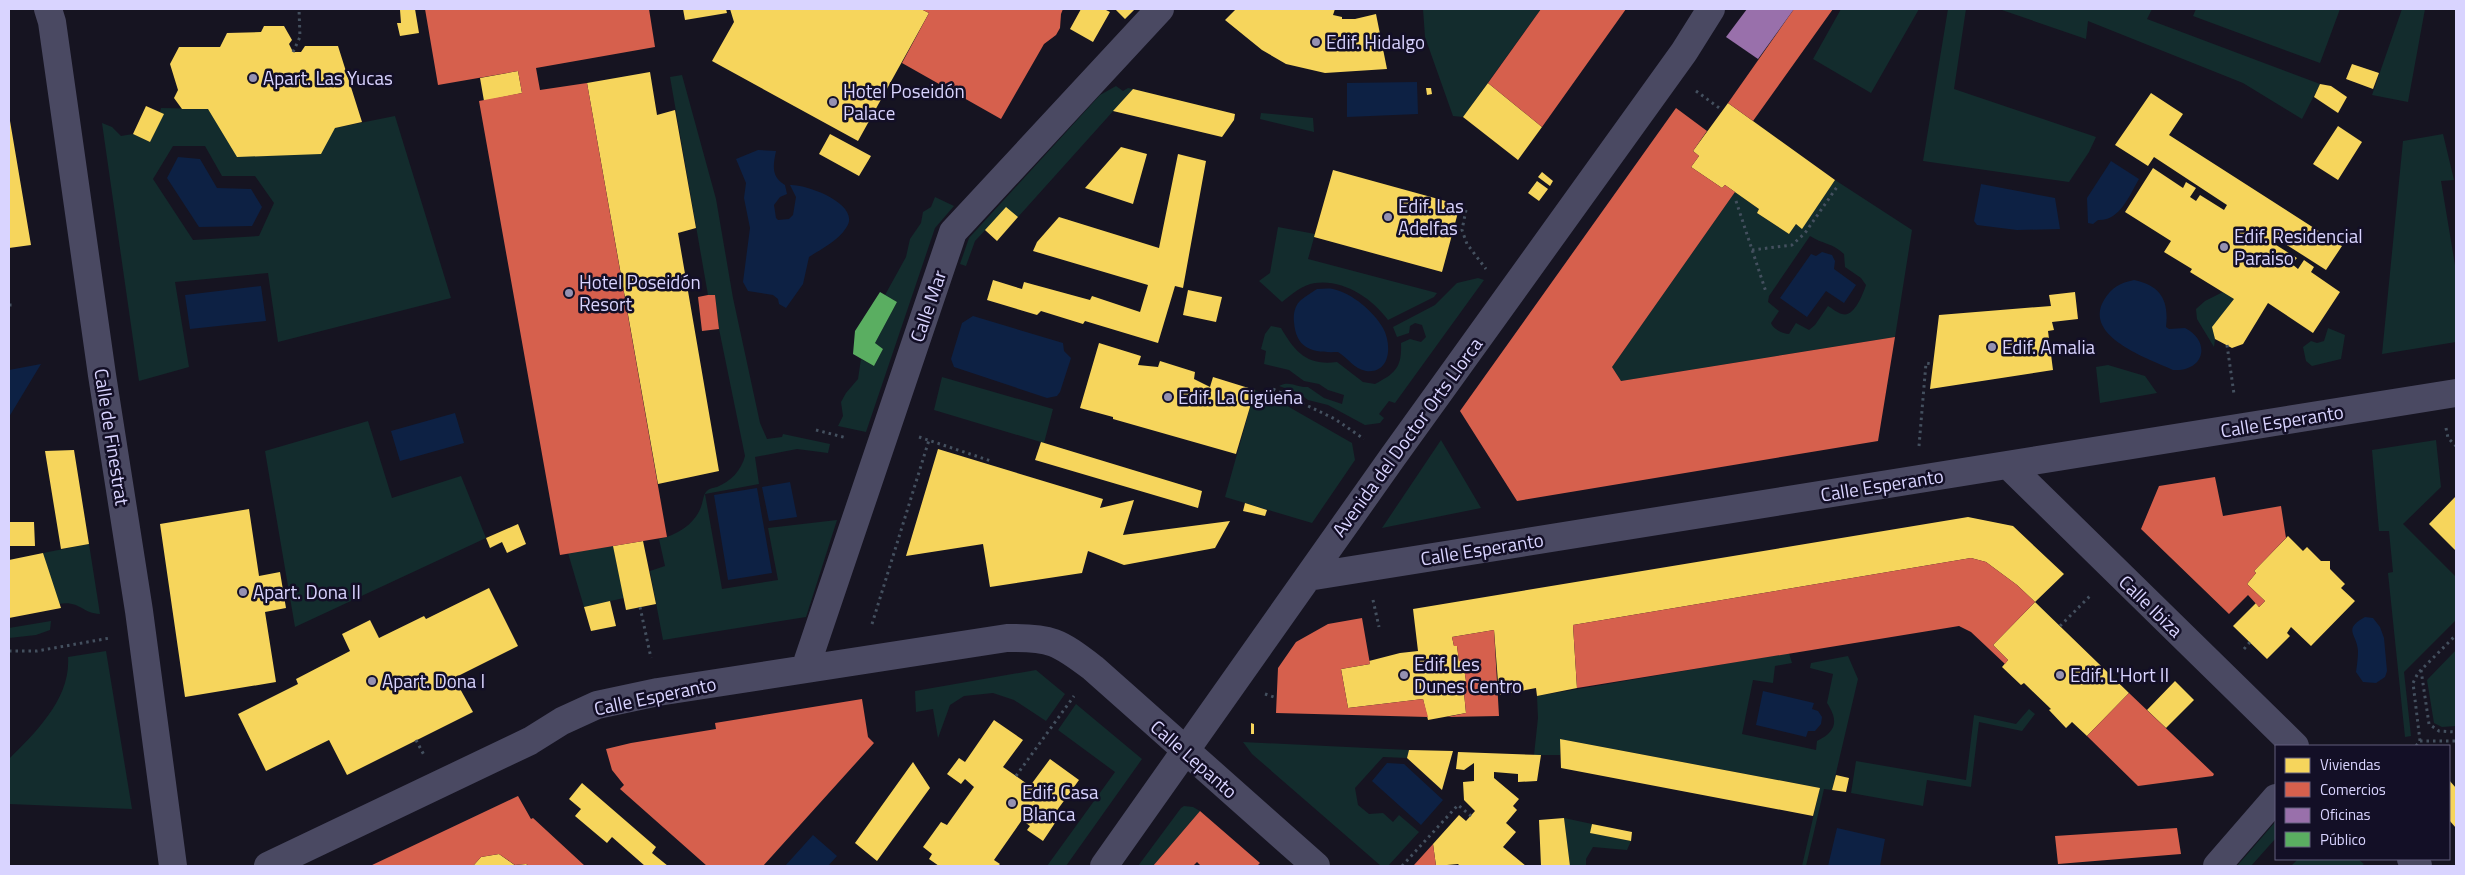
<svg xmlns="http://www.w3.org/2000/svg" width="2465" height="875" font-family="'Titillium Web',sans-serif">
<rect width="100%" height="100%" fill="#161421"/>
<path fill="#132c2d" fill-rule="evenodd" d="M 1423,9 L 1541,9 L 1463,117 L 1453,116 L 1425,37 Z
M 1841,9 L 1919,9 L 1871,93 L 1813,59 Z
M 1948,9 L 1966,9 L 1954,89 L 2096,137 L 2089,152 L 2069,182 L 1923,161 Z
M 1999,9 L 2152,9 L 2147,19 L 2320,84 L 2302,119 L 2243,83 L 2088,21 L 2086,39 Z
M 2196,9 L 2340,9 L 2320,63 L 2193,16 Z
M 2402,9 L 2425,9 L 2408,102 L 2372,95 Z
M 682,75 L 716,199 L 733,298 L 760,423 L 767,439 L 782,437 L 783,434 L 830,444 L 828,453 L 797,449 L 755,457 L 759,484 L 705,494 L 722,589 L 778,580 L 768,528 L 837,520 L 806,617 L 663,640 L 650,571 L 665,566 L 659,539 C 677,535 694,525 701,507 C 703,502 703,496 706,492 C 709,488 713,488 717,487 C 731,481 741,471 745,456 L 719,329 L 715,295 L 708,295 L 670,77 Z
M 1116,86 L 1123,91 L 1128,88 L 1133,89 L 1018,217 L 1006,208 L 975,241 L 966,266 L 960,264 L 969,238 L 1100,95 Z
M 161,108 L 208,109 L 335,128 L 395,116 L 451,298 L 278,342 L 268,273 L 175,282 L 189,367 L 139,381 L 102,123 L 112,127 L 121,136 L 133,134 L 150,142 L 163,114 L 160,112 ZM 173,146 L 205,146 L 222,176 L 255,176 L 274,203 L 259,236 L 193,240 L 153,179 Z
M 1261,113 L 1313,118 L 1314,132 L 1260,119 Z
M 2443,134 L 2454,180 L 2441,181 L 2456,271 L 2456,342 L 2382,354 L 2403,141 Z
M 1835,180 L 1912,230 L 1895,337 L 1621,381 L 1612,367 L 1735,192 L 1759,209 L 1757,213 L 1789,234 L 1796,224 L 1802,228 ZM 1810,236 C 1822,244 1833,243 1844,254 L 1845,267 L 1861,278 L 1866,285 C 1863,294 1854,318 1842,314 C 1837,313 1832,308 1828,306 L 1815,325 L 1809,330 L 1796,323 L 1789,334 C 1783,334 1773,329 1771,323 L 1779,311 L 1768,302 L 1769,296 Z
M 935,197 L 954,206 L 935,228 L 866,432 L 838,426 L 843,416 L 841,402 L 846,393 L 858,379 L 861,359 L 874,366 L 883,349 L 875,343 L 897,302 L 885,295 L 906,257 L 910,239 L 921,223 L 923,212 L 931,207 Z
M 1278,227 L 1315,234 L 1308,259 L 1437,293 L 1434,297 L 1388,320 C 1372,298 1343,279 1315,283 C 1302,285 1292,294 1282,302 L 1259,281 L 1270,273 Z
M 1478,278 L 1484,280 L 1395,403 L 1389,401 L 1379,414 L 1384,418 L 1380,423 L 1365,425 L 1328,405 L 1308,400 L 1299,393 L 1279,386 C 1290,380 1297,388 1308,387 L 1324,398 L 1342,404 L 1344,395 L 1328,390 L 1319,384 L 1304,381 L 1289,370 L 1264,364 L 1266,351 L 1261,349 L 1265,334 L 1271,326 L 1281,328 C 1295,352 1307,366 1337,362 L 1363,382 L 1375,384 C 1396,373 1402,367 1401,343 L 1410,339 L 1421,342 L 1426,337 L 1422,325 L 1415,323 L 1410,326 L 1409,333 L 1397,337 L 1393,327 L 1435,305 L 1457,283 Z
M 2223,292 L 2234,299 L 2213,327 L 2215,339 L 2214,347 L 2197,319 L 2196,309 L 2205,301 Z
M 2328,328 L 2345,335 L 2341,359 L 2312,366 L 2306,361 L 2303,347 L 2311,341 L 2317,343 L 2324,341 Z
M 2108,365 L 2145,376 L 2157,393 L 2100,403 L 2096,367 Z
M 942,377 L 1053,409 L 1044,443 L 934,410 Z
M 1255,390 L 1282,403 L 1352,443 L 1355,460 L 1312,523 L 1225,497 Z
M 368,421 L 392,498 L 461,476 L 486,538 L 295,627 L 265,451 Z
M 1441,440 L 1481,508 L 1382,528 Z
M 2436,440 L 2441,487 L 2403,524 L 2456,577 L 2456,620 L 2404,672 L 2411,736 L 2405,737 L 2388,573 L 2393,572 L 2389,531 L 2379,531 L 2372,450 Z
M 89,544 L 100,614 C 81,613 80,600 58,604 L 43,553 Z
M 613,546 L 624,598 L 584,607 L 568,553 Z
M 51,621 L 50,630 L 36,635 L 9,638 L 9,628 Z
M 2456,650 L 2456,726 L 2442,727 L 2434,723 L 2427,680 Z
M 106,651 L 132,809 L 9,804 L 9,759 C 36,732 71,698 68,657 Z
M 1789,653 L 1792,663 L 1775,666 L 1773,683 L 1753,680 L 1742,734 L 1816,750 L 1817,741 C 1836,732 1839,721 1827,703 L 1833,674 L 1810,668 L 1811,663 L 1848,656 L 1858,679 L 1832,790 L 1824,789 L 1806,866 L 1802,866 L 1820,788 L 1560,739 L 1560,755 L 1534,755 L 1538,718 L 1537,696 Z
M 1036,670 L 1065,694 L 1046,721 L 1014,700 L 993,693 L 964,696 L 950,705 L 938,738 L 933,709 L 916,712 L 915,691 Z
M 1076,704 L 1142,759 L 1066,866 L 1047,866 L 1115,772 L 1058,730 Z
M 2029,709 L 2035,714 L 2022,731 L 1979,722 L 1971,787 L 1927,780 L 1923,806 L 1851,793 L 1856,761 L 1966,780 L 1974,715 L 2016,724 Z
M 1243,742 L 1409,750 L 1407,758 L 1383,757 L 1355,788 L 1358,805 L 1369,814 L 1383,813 L 1393,822 L 1399,815 L 1419,832 L 1388,866 L 1381,866 L 1252,754 Z
M 1184,806 L 1193,807 L 1200,811 L 1153,866 L 1138,866 L 1181,808 Z
M 1564,818 L 1592,824 L 1591,833 L 1631,841 L 1627,850 L 1593,847 L 1586,859 L 1586,866 L 1570,866 Z
M 2276,821 L 2276,838 L 2251,866 L 2237,866 Z
M 2298,859 L 2358,859 L 2364,864 L 2361,866 L 2291,866 Z"/>
<path fill="#0d2144" d="M 1417,82 L 1418,114 L 1347,117 L 1347,83 Z
M 758,150 L 776,151 C 773,166 771,177 785,185 L 787,194 L 780,197 L 774,205 L 776,218 L 778,220 L 789,219 L 793,215 L 796,197 L 790,185 C 807,184 863,205 846,228 C 838,241 821,249 809,257 L 803,284 L 786,308 L 779,304 L 778,299 L 773,295 L 748,291 L 743,282 L 750,228 L 744,198 L 746,183 L 736,159 Z
M 178,157 L 200,159 L 217,188 L 251,189 L 262,207 L 252,226 L 199,227 L 167,178 Z
M 2111,161 L 2139,179 C 2129,196 2120,221 2098,220 L 2093,224 L 2088,223 L 2087,198 Z
M 1981,184 L 2055,198 L 2060,229 L 2017,230 L 1977,225 L 1974,221 Z
M 1822,252 L 1832,255 L 1835,261 L 1834,269 L 1856,285 L 1844,303 L 1826,291 L 1807,317 L 1780,298 L 1811,254 L 1816,256 Z
M 2134,280 C 2161,286 2169,300 2166,327 L 2169,329 L 2185,328 C 2212,342 2204,372 2173,370 C 2150,359 2082,337 2104,300 C 2112,287 2120,283 2134,280 Z
M 261,286 L 266,321 L 190,329 L 185,295 Z
M 1317,289 C 1322,289 1328,288 1333,289 C 1352,293 1374,312 1383,328 C 1392,344 1391,374 1366,371 C 1354,369 1348,358 1338,352 C 1314,353 1296,350 1294,322 C 1293,314 1295,305 1301,300 C 1306,296 1312,292 1317,289 Z
M 973,316 L 1063,343 L 1064,351 L 1071,358 L 1060,392 L 1057,396 L 1047,398 L 954,367 L 951,359 L 962,323 Z
M 41,364 L 9,417 L 9,370 Z
M 455,413 L 464,443 L 400,461 L 391,431 Z
M 790,482 L 797,517 L 769,521 L 762,487 Z
M 757,488 L 772,573 L 728,580 L 714,495 Z
M 2365,617 L 2373,618 L 2380,627 L 2384,638 L 2387,671 L 2385,677 L 2376,683 L 2363,682 L 2356,672 C 2357,665 2358,658 2358,651 C 2357,633 2342,630 2365,617 Z
M 1763,691 L 1814,703 L 1812,709 L 1818,711 L 1822,717 L 1821,724 L 1815,731 L 1808,731 L 1806,737 L 1756,725 Z
M 1387,763 L 1404,764 L 1443,800 L 1421,825 L 1372,781 Z
M 1837,828 L 1885,839 L 1880,866 L 1828,866 Z
M 813,835 L 837,856 L 828,866 L 785,866 Z"/>
<path fill="#f6d55c" d="M 415,9 L 419,33 L 400,36 L 397,23 L 401,23 L 400,10 Z
M 683,9 L 726,9 L 727,13 L 685,20 Z
M 730,9 L 921,9 L 929,13 L 858,141 L 712,61 L 734,22 Z
M 1081,9 L 1104,9 L 1110,12 L 1093,42 L 1070,29 Z
M 1115,9 L 1135,9 L 1125,19 Z
M 1236,9 L 1335,9 L 1333,15 L 1342,17 L 1342,19 L 1355,19 L 1376,14 L 1387,69 L 1325,73 L 1286,64 L 1262,50 L 1225,20 Z
M 264,26 L 284,26 L 292,40 L 289,44 L 293,52 L 301,52 L 305,46 L 338,46 L 362,122 L 335,128 L 321,154 L 237,157 L 208,109 L 182,109 L 174,98 L 178,90 L 170,64 L 179,47 L 220,47 L 227,33 L 261,32 Z
M 2352,64 L 2379,73 L 2373,89 L 2346,79 Z
M 518,71 L 522,93 L 484,101 L 480,78 Z
M 650,72 L 657,115 L 675,110 L 696,228 L 678,233 L 719,471 L 658,484 L 587,83 Z
M 1488,83 L 1542,127 L 1518,160 L 1463,117 Z
M 2320,84 L 2331,86 L 2347,97 L 2338,113 L 2314,97 Z
M 1426,88 L 1431,88 L 1432,94 L 1427,95 Z
M 1133,89 L 1235,114 L 1234,120 L 1222,137 L 1113,111 Z
M 2151,93 L 2183,114 L 2169,135 L 2342,246 L 2326,270 L 2276,238 L 2273,243 L 2297,258 L 2292,264 L 2298,269 L 2304,260 L 2314,267 L 2311,272 L 2340,292 L 2313,333 L 2268,303 L 2243,344 L 2232,348 L 2215,339 L 2212,327 L 2234,299 L 2190,272 L 2192,269 L 2164,252 L 2171,241 L 2125,212 L 2153,168 L 2183,188 L 2186,182 L 2196,188 L 2190,197 L 2196,201 L 2200,195 L 2224,210 L 2227,205 L 2154,157 L 2148,166 L 2115,145 Z
M 1728,103 L 1835,180 L 1802,229 L 1796,224 L 1789,234 L 1757,213 L 1759,209 L 1725,185 L 1722,188 L 1691,167 L 1699,156 L 1693,151 Z
M 146,106 L 164,114 L 150,142 L 133,134 Z
M 9,115 L 31,245 L 9,248 Z
M 2338,126 L 2362,142 L 2338,180 L 2313,164 Z
M 830,134 L 871,156 L 859,176 L 819,154 Z
M 1121,147 L 1147,154 L 1133,204 L 1085,188 Z
M 1178,154 L 1206,161 L 1183,288 L 1175,286 L 1158,343 L 1085,321 L 1083,324 L 1041,311 L 1037,315 L 987,300 L 993,280 L 1022,289 L 1024,282 L 1090,300 L 1092,296 L 1140,312 L 1148,285 L 1033,251 L 1037,242 L 1059,217 L 1159,248 Z
M 1333,170 L 1460,205 L 1442,272 L 1314,237 Z
M 1542,172 L 1553,181 L 1550,186 L 1538,177 Z
M 1537,181 L 1548,189 L 1539,201 L 1528,193 Z
M 1006,207 L 1018,217 L 997,241 L 985,230 Z
M 1188,290 L 1222,297 L 1216,322 L 1183,315 Z
M 2075,292 L 2078,319 L 2052,322 L 2054,330 L 2048,331 L 2053,370 L 1930,389 L 1939,315 L 2051,306 L 2049,295 Z
M 1099,343 L 1141,356 L 1138,365 L 1158,367 L 1160,361 L 1195,372 L 1194,379 L 1210,387 L 1213,377 L 1255,390 L 1236,454 L 1113,419 L 1113,417 L 1080,408 Z
M 1041,442 L 1202,491 L 1198,508 L 1035,460 Z
M 938,449 L 1103,499 L 1100,508 L 1134,500 L 1123,535 L 1230,521 L 1215,548 L 1124,565 L 1088,551 L 1082,573 L 990,587 L 983,544 L 906,556 Z
M 74,450 L 89,544 L 61,549 L 45,451 Z
M 2456,496 L 2456,551 L 2429,524 Z
M 1245,503 L 1267,510 L 1265,516 L 1243,511 Z
M 249,509 L 259,576 L 280,572 L 286,608 L 265,612 L 276,682 L 185,697 L 160,524 Z
M 1968,517 L 2013,526 L 2064,574 L 2035,602 L 2129,693 L 2087,736 L 2072,722 L 2066,728 L 2049,710 L 2051,709 L 2024,683 L 2021,685 L 2002,667 L 2008,660 L 1993,645 L 2035,602 L 2017,585 L 1986,562 L 1971,558 L 1573,625 L 1577,688 L 1537,696 L 1536,688 L 1499,695 L 1494,630 L 1452,637 L 1454,646 L 1457,646 L 1459,661 L 1463,661 L 1466,681 L 1463,682 L 1466,713 L 1428,720 L 1423,699 L 1348,708 L 1341,669 L 1370,664 L 1369,661 L 1400,653 L 1418,651 L 1413,609 Z
M 9,522 L 34,522 L 35,546 L 9,546 Z
M 518,524 L 526,544 L 507,553 L 502,542 L 490,548 L 486,538 Z
M 2288,536 L 2303,551 L 2307,547 L 2321,561 L 2330,561 L 2330,569 L 2345,584 L 2341,588 L 2355,601 L 2311,646 L 2291,627 L 2287,633 L 2290,636 L 2267,659 L 2233,626 L 2256,603 L 2259,607 L 2265,601 L 2247,584 L 2256,573 L 2254,571 Z
M 643,541 L 656,604 L 626,610 L 613,546 Z
M 43,553 L 61,608 L 9,618 L 9,560 Z
M 489,588 L 518,646 L 454,678 L 473,712 L 347,775 L 329,740 L 266,771 L 238,714 L 298,684 L 296,679 L 350,651 L 342,634 L 370,620 L 379,638 L 424,616 L 426,619 Z
M 610,601 L 616,626 L 591,631 L 584,607 Z
M 2175,681 L 2194,700 L 2166,728 L 2147,710 Z
M 994,720 L 1023,740 L 1003,767 L 1016,776 L 1030,786 L 1050,759 L 1079,780 L 1050,820 L 1055,823 L 1043,841 L 1027,830 L 1030,826 L 1022,820 L 994,860 L 1000,864 L 998,866 L 939,866 L 929,859 L 932,854 L 923,847 L 941,822 L 947,825 L 974,787 L 965,779 L 961,784 L 947,774 L 959,758 L 965,762 Z
M 1251,723 L 1254,724 L 1254,734 L 1251,734 Z
M 1560,739 L 1820,788 L 1813,816 L 1561,768 Z
M 1409,750 L 1453,751 L 1442,790 L 1407,758 Z
M 1458,752 L 1541,755 L 1537,781 L 1518,782 L 1518,774 L 1494,772 L 1494,778 L 1519,799 L 1513,806 L 1517,810 L 1506,823 L 1516,832 L 1503,847 L 1526,866 L 1460,866 L 1458,864 L 1436,866 L 1433,844 L 1459,815 L 1466,821 L 1475,811 L 1464,800 L 1463,782 L 1474,781 L 1474,763 L 1464,770 L 1456,769 Z
M 913,762 L 930,788 L 877,861 L 855,843 Z
M 1836,775 L 1849,778 L 1846,792 L 1832,790 Z
M 2449,780 L 2456,788 L 2456,828 L 2449,820 Z
M 582,783 L 656,847 L 652,853 L 668,866 L 645,866 L 612,837 L 607,843 L 575,816 L 581,809 L 569,799 Z
M 1564,818 L 1570,866 L 1541,866 L 1539,820 Z
M 1592,824 L 1632,832 L 1631,841 L 1590,833 Z
M 499,854 L 516,866 L 473,866 L 481,857 Z
M 526,864 L 530,866 L 516,866 L 516,865 Z"/>
<path fill="#d6604d" d="M 425,9 L 649,9 L 655,47 L 536,68 L 540,90 L 587,83 L 667,537 L 560,555 L 479,101 L 522,93 L 518,71 L 438,85 Z
M 921,9 L 1063,9 L 1061,14 L 1060,28 L 1056,35 L 1044,44 L 1001,119 L 902,63 L 929,13 Z
M 1541,9 L 1626,9 L 1542,127 L 1488,83 Z
M 1794,9 L 1833,9 L 1753,121 L 1728,103 Z
M 1676,108 L 1707,131 L 1693,151 L 1699,156 L 1691,167 L 1722,188 L 1725,185 L 1735,192 L 1612,367 L 1621,381 L 1895,337 L 1878,441 L 1517,501 L 1460,411 Z
M 708,295 L 715,295 L 719,329 L 702,331 L 698,297 Z
M 2215,477 L 2223,516 L 2281,506 L 2286,538 L 2254,571 L 2256,573 L 2247,584 L 2265,601 L 2259,607 L 2248,595 L 2229,614 L 2141,529 L 2159,486 Z
M 1971,558 L 1986,562 L 2017,585 L 2035,602 L 1993,645 L 2008,660 L 2005,664 L 1971,632 L 1959,626 L 1577,688 L 1573,625 Z
M 1362,618 L 1370,664 L 1341,669 L 1348,708 L 1423,699 L 1428,717 L 1276,713 L 1278,668 L 1296,642 L 1328,624 Z
M 1494,630 L 1499,716 L 1447,717 L 1466,713 L 1463,682 L 1466,681 L 1463,661 L 1459,661 L 1457,646 L 1454,646 L 1452,637 Z
M 2129,693 L 2214,774 L 2213,776 L 2138,786 L 2087,736 Z
M 862,699 L 868,737 L 874,743 L 763,866 L 707,866 L 620,789 L 624,785 L 612,770 L 606,749 L 631,743 L 716,729 L 715,723 Z
M 518,796 L 531,819 L 533,818 L 585,866 L 530,866 L 526,864 L 515,865 L 499,854 L 481,857 L 473,866 L 370,866 Z
M 1200,811 L 1260,863 L 1257,866 L 1201,866 L 1197,862 L 1193,866 L 1153,866 Z
M 2177,828 L 2181,854 L 2058,864 L 2055,836 Z
M 1433,844 L 1436,866 L 1414,866 L 1414,865 Z"/>
<path fill="#9970ab" d="M 1747,9 L 1794,9 L 1758,59 L 1726,37 Z"/>
<path fill="#5aae61" d="M 880,292 L 897,302 L 875,343 L 883,349 L 874,366 L 853,354 L 855,331 Z"/>
<g fill="none" stroke-linecap="round" stroke-linejoin="round">
<path stroke="#44505f" stroke-width="3" stroke-dasharray="2.5 4" stroke-linecap="butt" d="M 293,52 L 300,37 L 299,9
M 1696,91 L 1722,110
M 1736,201 L 1766,292
M 1466,210 L 1462,230 L 1467,244 L 1486,269
M 1752,250 L 1792,245 L 1805,233 L 1837,187
M 9,305 L 13,305
M 2227,345 L 2234,394
M 1273,389 L 1335,419 L 1364,439
M 2446,428 L 2448,438 L 2456,446
M 816,430 L 847,438
M 919,437 L 991,461
M 1919,446 L 1926,363 L 1932,364
M 1373,600 L 1379,627
M 640,607 L 651,658
M 872,624 L 929,440
M 2060,626 L 2091,595
M 2244,649 L 2250,642
M 9,651 L 37,651 L 110,638
M 2421,670 L 2429,724 L 2439,731 L 2456,732
M 1265,694 L 1277,698
M 416,740 L 424,755
M 2420,741 L 2456,741
M 2416,746 L 2420,741 L 2413,683 L 2418,673 L 2456,635
M 1016,776 L 1074,696
M 1402,866 L 1458,805 L 1471,816"/>
<path stroke="#4a4962" stroke-width="28" d="M 48,9 L 52,22 L 102,375 L 139,611 L 173,866
M 2008,465 L 2295,746
M 1308,577 L 2456,393
M 805,669 L 953,232 L 1160,9
M 2411,859 L 2418,866
M 268,866 L 530,741 L 562,721 L 597,705 L 658,692 L 1007,638 C 1051,637 1059,642 1093,668 L 1316,866
M 1104,866 L 1392,458 L 1684,52 L 1711,9
M 2217,866 L 2276,798"/>
</g>
<g fill="#9591b1" stroke="#130f26" stroke-width="2">
<circle cx="1316" cy="42" r="5"/>
<circle cx="253" cy="78" r="5"/>
<circle cx="833" cy="102" r="5"/>
<circle cx="1388" cy="217" r="5"/>
<circle cx="2224" cy="247" r="5"/>
<circle cx="569" cy="293" r="5"/>
<circle cx="1992" cy="347" r="5"/>
<circle cx="1168" cy="397" r="5"/>
<circle cx="243" cy="592" r="5"/>
<circle cx="1404" cy="675" r="5"/>
<circle cx="2060" cy="675" r="5"/>
<circle cx="372" cy="681" r="5"/>
<circle cx="1012" cy="803" r="5"/>
</g>
<g text-anchor="middle" stroke-width="5" stroke-linejoin="round" paint-order="stroke">
<g font-size="19" fill="#d9d4ff" stroke="#130f26" text-anchor="start">
<text x="1326" y="49">Edif. Hidalgo</text>
<text x="263" y="85">Apart. Las Yucas</text>
<text x="843" y="98">Hotel Poseidón<tspan x="843" dy="22">Palace</tspan></text>
<text x="1398" y="213">Edif. Las<tspan x="1398" dy="22">Adelfas</tspan></text>
<text x="2234" y="243">Edif. Residencial<tspan x="2234" dy="22">Paraiso</tspan></text>
<text x="579" y="289">Hotel Poseidón<tspan x="579" dy="22">Resort</tspan></text>
<text x="2002" y="354">Edif. Amalia</text>
<text x="1178" y="404">Edif. La Cigüeña</text>
<text x="253" y="599">Apart. Dona II</text>
<text x="1414" y="671">Edif. Les<tspan x="1414" dy="22">Dunes Centro</tspan></text>
<text x="2070" y="682">Edif. L'Hort II</text>
<text x="382" y="688">Apart. Dona I</text>
<text x="1022" y="799">Edif. Casa<tspan x="1022" dy="22">Blanca</tspan></text>
</g>
<g font-size="19" fill="#d9d4ff" stroke="#130f26">
<text transform="translate(928 306) rotate(-71)" y="7">Calle Mar</text>
<text transform="translate(2282 421) rotate(-9)" y="7">Calle Esperanto</text>
<text transform="translate(112 437) rotate(81)" y="7">Calle de Finestrat</text>
<text transform="translate(1407 437) rotate(-54)" y="7">Avenida del Doctor Orts Llorca</text>
<text transform="translate(1882 485) rotate(-9)" y="7">Calle Esperanto</text>
<text transform="translate(1482 549) rotate(-9)" y="7">Calle Esperanto</text>
<text transform="translate(2151 606) rotate(44)" y="7">Calle Ibiza</text>
<text transform="translate(655 696) rotate(-12)" y="7">Calle Esperanto</text>
<text transform="translate(1194 759) rotate(41)" y="7">Calle Lepanto</text>
</g>
</g>
<rect width="2465" height="875" fill="none" stroke="#d9d4ff" stroke-width="20"/>
<rect x="2275" y="745" width="175" height="115" fill="#130f26" stroke="#625e7d"/>
<rect x="2285" y="758" width="25" height="15" fill="#f6d55c" stroke="#625e7d"/>
<text x="2320" y="770" font-size="15" fill="#d9d4ff">Viviendas</text>
<rect x="2285" y="782" width="25" height="15" fill="#d6604d" stroke="#625e7d"/>
<text x="2320" y="795" font-size="15" fill="#d9d4ff">Comercios</text>
<rect x="2285" y="808" width="25" height="15" fill="#9970ab" stroke="#625e7d"/>
<text x="2320" y="820" font-size="15" fill="#d9d4ff">Oficinas</text>
<rect x="2285" y="832" width="25" height="15" fill="#5aae61" stroke="#625e7d"/>
<text x="2320" y="845" font-size="15" fill="#d9d4ff">Público</text>
</svg>
